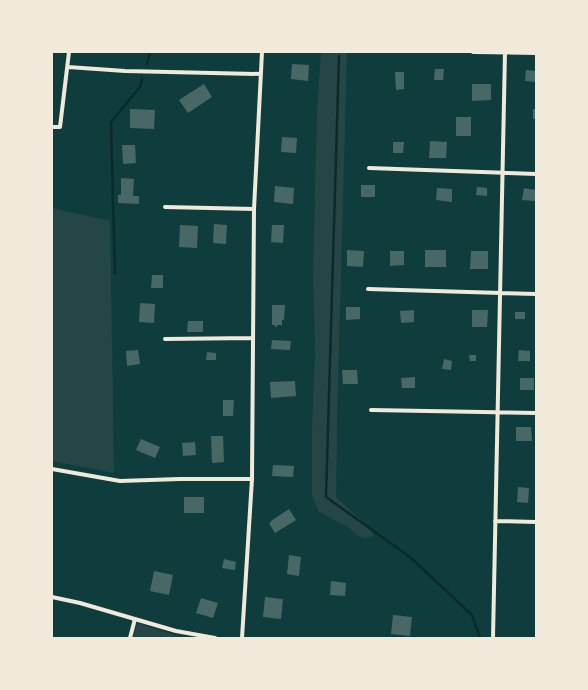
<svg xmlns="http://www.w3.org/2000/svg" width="588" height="690" font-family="Barlow,sans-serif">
<rect width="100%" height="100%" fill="#0f3d3e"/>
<path fill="#244646" d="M 321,52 L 347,52 L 337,419 L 336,497 L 372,530 L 373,536 L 365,538 L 358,536 L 348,527 L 319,512 L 312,496 L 312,432 L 315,348 L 313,274 L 317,111 Z
M 52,208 L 110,221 L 114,473 L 52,461 Z
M 137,623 L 177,636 L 189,638 L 133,638 Z"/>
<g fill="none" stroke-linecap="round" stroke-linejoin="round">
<path stroke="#0a2a2b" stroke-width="2.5" d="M 339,56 L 326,497 L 410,557 L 472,615 L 480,638
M 147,64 L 150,52
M 115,274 L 111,122 L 140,87 L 142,79"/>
</g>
<path fill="#486865" d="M 292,64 L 309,65 L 308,81 L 291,79 Z
M 435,69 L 444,69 L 443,80 L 434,80 Z
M 526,70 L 536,71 L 536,82 L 525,81 Z
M 395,72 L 404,72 L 404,89 L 396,90 Z
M 204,84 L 212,97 L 188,113 L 179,100 Z
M 472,84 L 491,84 L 491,100 L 472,101 Z
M 130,109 L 155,110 L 154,129 L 130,128 Z
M 533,109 L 536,109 L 536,119 L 533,119 Z
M 456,117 L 471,117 L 471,136 L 456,136 Z
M 282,137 L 297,138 L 296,153 L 281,152 Z
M 430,141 L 447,142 L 446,158 L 429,158 Z
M 393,142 L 404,142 L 403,153 L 393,153 Z
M 122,145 L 135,145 L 136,163 L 123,164 Z
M 121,178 L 134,179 L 133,196 L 139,196 L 139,204 L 118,203 L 118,195 L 121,195 Z
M 361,185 L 375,185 L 375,197 L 361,197 Z
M 275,186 L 294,188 L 293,204 L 274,202 Z
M 477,187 L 487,188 L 487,196 L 476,195 Z
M 437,188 L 452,189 L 452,202 L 436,200 Z
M 524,188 L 536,190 L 535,201 L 522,200 Z
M 214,224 L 227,225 L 226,244 L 213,243 Z
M 180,225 L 198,226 L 197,248 L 179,247 Z
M 272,225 L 284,225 L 283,243 L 271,242 Z
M 347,250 L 364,251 L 363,267 L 347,266 Z
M 425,250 L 446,250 L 446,267 L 425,267 Z
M 390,251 L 404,251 L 404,265 L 390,266 Z
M 471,251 L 488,251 L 488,269 L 470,269 Z
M 152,275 L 163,275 L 163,288 L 151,288 Z
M 140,303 L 155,304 L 154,323 L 139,322 Z
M 272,305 L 285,305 L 284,320 L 282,320 L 282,325 L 277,325 L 277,327 L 275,327 L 275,325 L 272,325 Z
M 346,307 L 360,307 L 360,319 L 346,320 Z
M 414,310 L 414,322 L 401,323 L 400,311 Z
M 472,310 L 488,310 L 487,327 L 472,327 Z
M 515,312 L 525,312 L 525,319 L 515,319 Z
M 188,321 L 203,321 L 203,332 L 187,332 Z
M 272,340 L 291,341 L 290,350 L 271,349 Z
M 138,350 L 140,364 L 127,366 L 126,351 Z
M 519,350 L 530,351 L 530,361 L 518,361 Z
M 207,352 L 216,353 L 216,360 L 206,360 Z
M 469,355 L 476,355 L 476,361 L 470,361 Z
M 444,359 L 452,361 L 451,370 L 442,369 Z
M 342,370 L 357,370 L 358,384 L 343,384 Z
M 415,377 L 415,388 L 402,388 L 401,378 Z
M 520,378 L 534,378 L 534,390 L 520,390 Z
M 295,381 L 296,396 L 271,398 L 270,382 Z
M 223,400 L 234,400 L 233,416 L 223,416 Z
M 516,427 L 531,427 L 532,441 L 516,441 Z
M 211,436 L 223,436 L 224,462 L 212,463 Z
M 141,439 L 160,447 L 155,458 L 136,450 Z
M 195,442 L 196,455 L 183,456 L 182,443 Z
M 273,465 L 294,466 L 293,477 L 272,476 Z
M 518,487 L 529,488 L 528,503 L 517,502 Z
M 184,497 L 204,497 L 204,513 L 184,513 Z
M 289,509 L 296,520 L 275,533 L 269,523 L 271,522 L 271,521 Z
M 289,555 L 301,557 L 299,576 L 287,574 Z
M 224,559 L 236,562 L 235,570 L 222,568 Z
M 154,571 L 173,575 L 169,595 L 150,591 Z
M 331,581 L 346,583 L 345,596 L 330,595 Z
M 265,597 L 283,599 L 281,619 L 263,617 Z
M 201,598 L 218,603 L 213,618 L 196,613 Z
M 393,615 L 412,617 L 410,636 L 391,634 Z"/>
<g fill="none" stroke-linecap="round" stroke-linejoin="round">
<path stroke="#f1e9da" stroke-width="4" d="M 473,52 L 536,53
M 68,67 L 125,71 L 261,74
M 52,127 L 60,127 L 69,52
M 369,168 L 536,174
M 165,207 L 254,209
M 368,289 L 536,294
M 165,339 L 252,338
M 371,410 L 536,413
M 52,469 L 120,481 L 180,479 L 252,479
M 495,521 L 536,522
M 52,597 L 80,603 L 176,631 L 215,638
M 130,638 L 135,619
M 242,638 L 252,479 L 254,209 L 262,52
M 493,638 L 505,52"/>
</g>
<rect width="588" height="690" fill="none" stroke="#f1e9da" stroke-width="106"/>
</svg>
